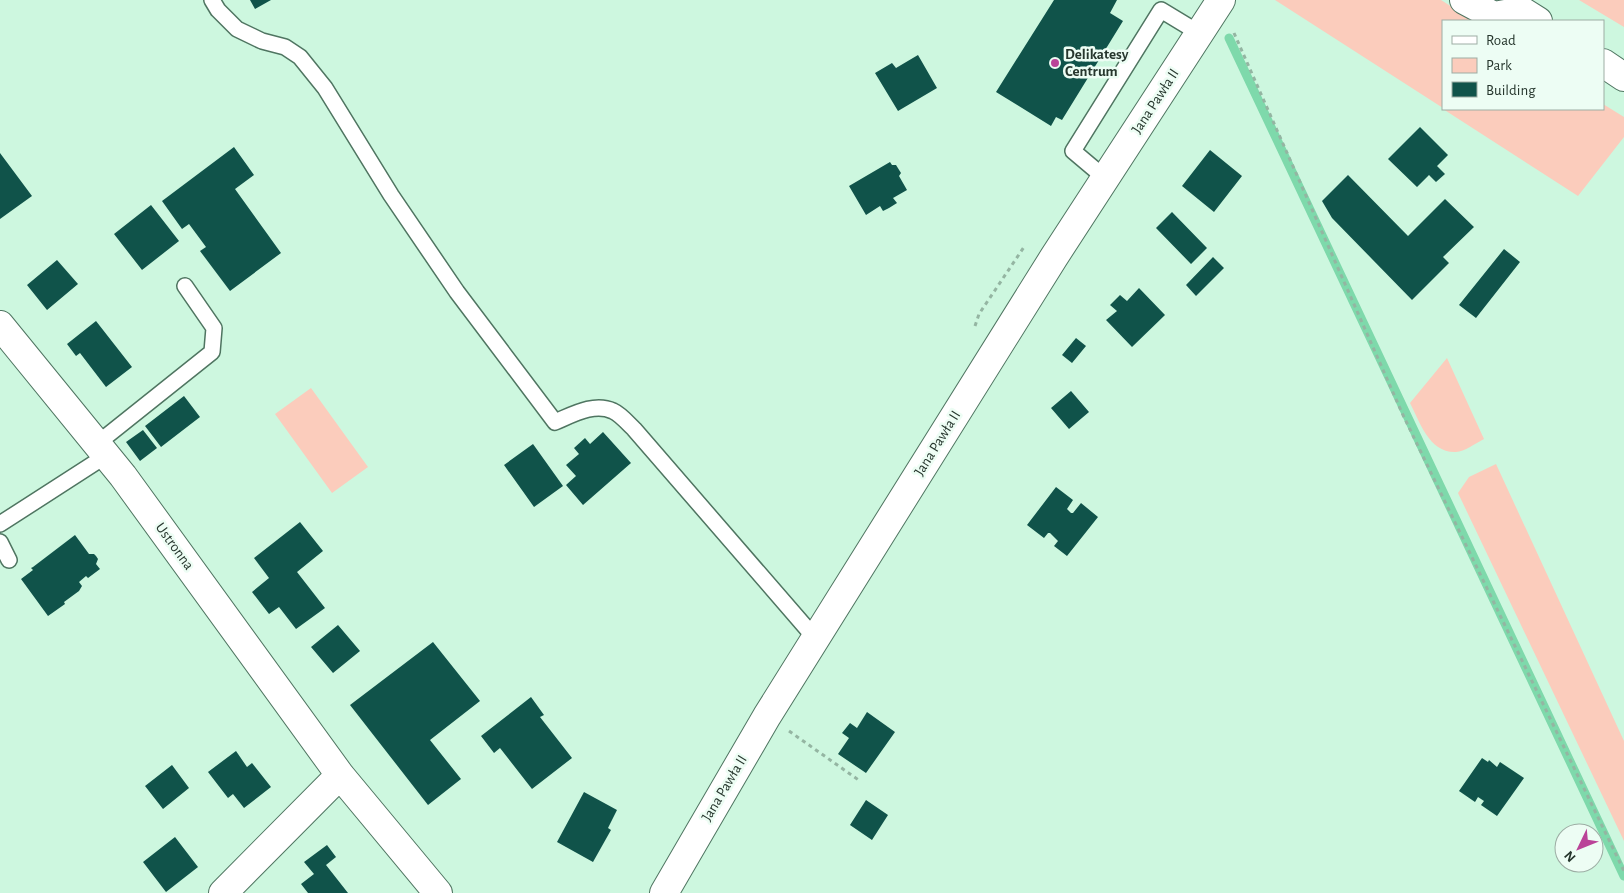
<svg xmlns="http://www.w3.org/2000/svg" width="1624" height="893" font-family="'Alegreya Sans',sans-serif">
<rect width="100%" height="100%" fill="#cdf7df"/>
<path fill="#fbccbc" d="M 1275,0 L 1441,0 L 1474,21 L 1443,21 L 1443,108 Z
M 1579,0 L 1624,0 L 1624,27 Z
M 1603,104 L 1624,117 L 1624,137 L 1578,196 L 1443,109 L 1603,109 Z
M 1447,358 L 1484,439 C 1476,443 1464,452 1456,452 C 1429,453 1420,422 1410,403 Z
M 311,388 L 368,467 L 332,493 L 275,414 Z
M 1496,464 L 1624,741 L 1624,841 L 1458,493 L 1469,477 Z"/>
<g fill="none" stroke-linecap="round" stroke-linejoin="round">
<path stroke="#7ed9ab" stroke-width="9" d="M 1229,38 L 1624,876"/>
</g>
<path fill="#10534a" d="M 250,0 L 271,0 L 255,9 Z
M 1054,0 L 1117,0 L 1110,13 L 1123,21 L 1062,120 L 1056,117 L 1051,126 L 996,92 Z
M 918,55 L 937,88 L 898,111 L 875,73 L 892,63 L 896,68 Z
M 1420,127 L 1448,155 L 1437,166 L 1445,174 L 1436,182 L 1429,175 L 1417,187 L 1388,159 Z
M 234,147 L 254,175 L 235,189 L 281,253 L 230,291 L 200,251 L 206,247 L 189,224 L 182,229 L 162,201 Z
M 1210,150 L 1242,176 L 1214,212 L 1182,186 Z
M 0,153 L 32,196 L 0,219 Z
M 890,162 L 892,165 L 896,165 L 901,173 L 899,176 L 907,190 L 893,198 L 897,203 L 889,208 L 883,211 L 880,206 L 866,215 L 849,186 Z
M 1348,175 L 1408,236 L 1445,199 L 1474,227 L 1443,257 L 1449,263 L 1412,300 L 1332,218 L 1322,201 Z
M 151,205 L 179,241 L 142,270 L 114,234 Z
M 1172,212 L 1207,248 L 1191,264 L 1156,228 Z
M 1504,249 L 1520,262 L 1476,318 L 1459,305 Z
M 1213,257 L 1224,268 L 1196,296 L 1186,285 Z
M 57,260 L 78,284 L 47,310 L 27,285 Z
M 1139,288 L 1165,315 L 1132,347 L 1106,320 L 1117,311 L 1110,305 L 1120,295 L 1127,301 Z
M 96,321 L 132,367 L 106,387 L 80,353 L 76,356 L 67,344 Z
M 1076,338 L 1086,346 L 1072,363 L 1062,355 Z
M 1071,391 L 1089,412 L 1069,429 L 1051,408 Z
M 184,396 L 200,417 L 161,447 L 145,426 Z
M 143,430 L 157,448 L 140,461 L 126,442 Z
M 603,432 L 631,463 L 583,505 L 566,485 L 576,476 L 566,465 L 579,454 L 574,448 L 585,438 L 590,444 Z
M 533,444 L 563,486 L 534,507 L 504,465 Z
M 1056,487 L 1073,500 L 1067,509 L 1071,513 L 1073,513 L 1081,503 L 1098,517 L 1067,556 L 1054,546 L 1058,541 L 1050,533 L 1048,533 L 1044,538 L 1027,525 Z
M 300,522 L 323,551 L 297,572 L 325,608 L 296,629 L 279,607 L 269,614 L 252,592 L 269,578 L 254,558 Z
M 75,535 L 89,554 L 94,554 L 96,556 L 98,559 L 96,564 L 100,569 L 88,578 L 86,576 L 79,582 L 82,586 L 79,591 L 64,602 L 65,604 L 48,616 L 21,579 L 33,570 L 31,568 L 33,567 Z
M 338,625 L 360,651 L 333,673 L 311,647 Z
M 433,642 L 480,701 L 430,740 L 461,779 L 428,805 L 350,705 Z
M 531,697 L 544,715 L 540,717 L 572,758 L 532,789 L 500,748 L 494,753 L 481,736 Z
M 867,712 L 895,732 L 866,773 L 838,754 L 849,738 L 842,733 L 850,723 L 857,728 Z
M 236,751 L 247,767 L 252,763 L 271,787 L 244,808 L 233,794 L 228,798 L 208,772 Z
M 1482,758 L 1488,762 L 1489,760 L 1497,767 L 1500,762 L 1524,778 L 1497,816 L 1481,805 L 1484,801 L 1478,797 L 1475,802 L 1459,791 Z
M 172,765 L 189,788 L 163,809 L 145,786 Z
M 584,792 L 617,810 L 608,828 L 611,830 L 593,862 L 557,842 Z
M 866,800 L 888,815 L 872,840 L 850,825 Z
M 175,837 L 198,867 L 166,892 L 143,862 Z
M 327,845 L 336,857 L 326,865 L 348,893 L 308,893 L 301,884 L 314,874 L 304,862 Z"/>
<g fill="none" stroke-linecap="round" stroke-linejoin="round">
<defs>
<path id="lane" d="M 212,0 L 218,10 L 237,29 L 262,41 L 285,47 L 300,57 L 325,88 L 391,195 L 457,292 L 555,422 C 572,415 594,402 613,411 C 620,414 628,423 634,429 L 815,638
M 1105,178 L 1073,151 L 1161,10 L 1199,33
M 98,443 L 212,352 L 214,328 L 185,286
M 0,524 L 107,455
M 0,542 L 9,560"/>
<path id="street" d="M 1464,0 L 1494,16 L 1522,11 L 1538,21
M 1603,63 L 1624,77
M 0,325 L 123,476 L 340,775 L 438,893
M 223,893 L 340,775"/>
<path id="secondary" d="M 664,893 L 767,716 L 1054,257 L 1221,0"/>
</defs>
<use href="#lane" stroke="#4f7561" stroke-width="18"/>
<use href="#street" stroke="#4f7561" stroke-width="30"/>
<use href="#secondary" stroke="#4f7561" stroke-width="30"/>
<path stroke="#94b5a2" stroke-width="3" stroke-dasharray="4 4" stroke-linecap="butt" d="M 1234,33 L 1403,415 L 1624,871
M 975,326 L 979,314 L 1024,247
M 789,731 L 860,781"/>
<use href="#lane" stroke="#fff" stroke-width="15"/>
<use href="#street" stroke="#fff" stroke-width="28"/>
<use href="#secondary" stroke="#fff" stroke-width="28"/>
</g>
<circle fill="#ba4398" stroke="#edfdf4" stroke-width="2" cx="1055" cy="63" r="5"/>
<g text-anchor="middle" stroke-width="5" stroke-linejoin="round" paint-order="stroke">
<g font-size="15" font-weight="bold" fill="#26362d" stroke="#edfdf4" text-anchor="start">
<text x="1065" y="59">Delikatesy<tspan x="1065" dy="17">Centrum</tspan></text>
</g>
<g font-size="15" fill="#26362d" stroke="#edfdf4">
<text transform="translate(1155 101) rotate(-57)" y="5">Jana Pawła II</text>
<text transform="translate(937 443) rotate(-58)" y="5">Jana Pawła II</text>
<text transform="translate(175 546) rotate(54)" y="5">Ustronna</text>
<text transform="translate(724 788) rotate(-59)" y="5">Jana Pawła II</text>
</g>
</g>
<rect x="1442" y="20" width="162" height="90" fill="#edfdf4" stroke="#9dada4"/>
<rect x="1452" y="36" width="25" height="8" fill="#ffffff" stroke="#9dada4"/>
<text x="1486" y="45" font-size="15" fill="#26362d">Road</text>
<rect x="1452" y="58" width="25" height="15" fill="#fbccbc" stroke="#9dada4"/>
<text x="1486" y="70" font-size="15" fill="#26362d">Park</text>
<rect x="1452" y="82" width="25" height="15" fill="#10534a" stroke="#9dada4"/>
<text x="1486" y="95" font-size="15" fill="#26362d">Building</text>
<g transform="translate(1579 848) rotate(227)"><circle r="24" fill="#edfdf4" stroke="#9dada4"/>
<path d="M0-4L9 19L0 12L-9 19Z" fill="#ba4398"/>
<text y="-8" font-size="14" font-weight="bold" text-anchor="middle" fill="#26362d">N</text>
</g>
</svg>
